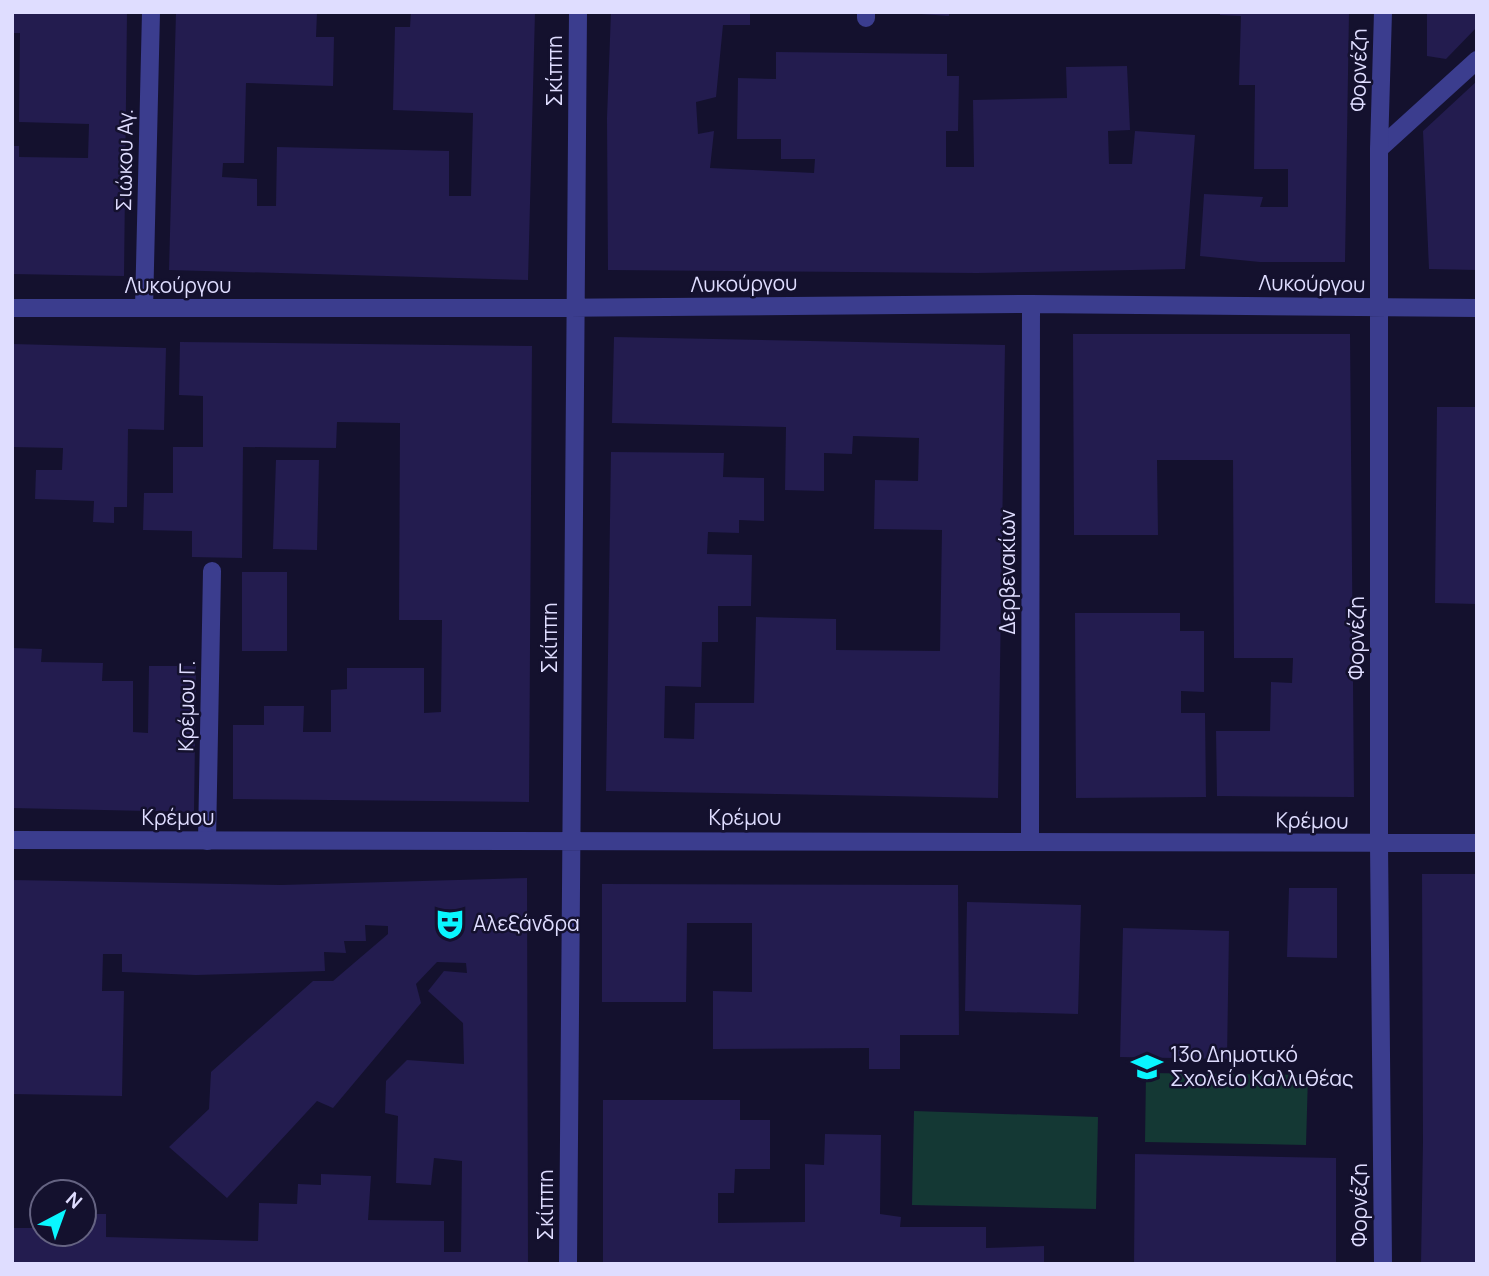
<svg xmlns="http://www.w3.org/2000/svg" width="1489" height="1276" font-family="Manrope,sans-serif">
<rect width="100%" height="100%" fill="#14112e"/>
<path fill="#143834" d="M 1146,1073 L 1308,1075 L 1306,1145 L 1145,1142 Z
M 914,1111 L 1098,1117 L 1096,1209 L 912,1205 Z"/>
<path fill="#231c4f" d="M 12,12 L 127,12 L 124,276 L 12,274 L 12,146 L 19,146 L 19,157 L 88,158 L 89,124 L 19,122 L 20,33 L 12,33 Z
M 176,12 L 317,12 L 316,37 L 334,37 L 333,86 L 246,83 L 244,163 L 223,163 L 222,177 L 257,179 L 257,206 L 276,206 L 277,147 L 449,151 L 449,196 L 471,196 L 473,113 L 393,110 L 395,27 L 410,27 L 411,12 L 535,12 L 528,280 L 169,270 Z
M 611,12 L 750,12 L 750,25 L 723,25 L 716,97 L 696,102 L 698,134 L 714,131 L 710,168 L 814,173 L 815,159 L 781,159 L 781,139 L 737,139 L 738,78 L 776,79 L 776,52 L 947,54 L 947,76 L 959,76 L 958,131 L 946,131 L 946,167 L 974,167 L 973,100 L 1067,98 L 1066,67 L 1127,66 L 1130,130 L 1108,131 L 1109,164 L 1132,164 L 1135,131 L 1195,135 L 1185,269 L 977,273 L 608,270 L 607,118 Z
M 921,12 L 949,12 L 949,16 L 921,14 Z
M 1220,12 L 1349,12 L 1345,262 L 1260,262 L 1200,256 L 1204,194 L 1263,197 L 1260,207 L 1288,207 L 1288,169 L 1254,169 L 1255,85 L 1239,85 L 1241,16 L 1220,15 Z
M 1427,12 L 1477,12 L 1477,27 L 1446,59 L 1427,56 Z
M 1477,81 L 1477,270 L 1429,269 L 1423,131 Z
M 1073,334 L 1350,334 L 1354,797 L 1217,796 L 1216,731 L 1270,731 L 1271,682 L 1292,683 L 1293,658 L 1234,658 L 1233,460 L 1157,460 L 1158,535 L 1074,535 Z
M 614,337 L 1005,345 L 998,798 L 606,791 L 611,452 L 724,453 L 723,477 L 764,478 L 764,521 L 739,520 L 739,533 L 708,532 L 707,554 L 752,555 L 751,606 L 718,606 L 718,642 L 702,642 L 701,687 L 665,686 L 664,738 L 694,739 L 695,703 L 754,703 L 756,617 L 836,619 L 836,650 L 940,651 L 942,530 L 874,529 L 875,480 L 918,481 L 919,438 L 853,436 L 852,454 L 824,453 L 824,491 L 785,490 L 786,427 L 612,423 Z
M 180,342 L 532,346 L 529,802 L 233,799 L 233,725 L 264,725 L 264,706 L 304,706 L 303,732 L 331,732 L 331,690 L 347,689 L 347,668 L 424,668 L 424,713 L 441,712 L 442,620 L 399,620 L 400,423 L 337,422 L 336,448 L 243,447 L 242,558 L 192,557 L 192,531 L 143,530 L 144,493 L 173,493 L 173,447 L 203,447 L 203,396 L 179,395 Z
M 12,344 L 166,348 L 164,430 L 128,429 L 127,507 L 114,507 L 114,523 L 93,522 L 94,501 L 35,499 L 36,470 L 62,470 L 63,448 L 12,447 Z
M 1437,407 L 1477,407 L 1477,604 L 1435,603 Z
M 276,460 L 319,460 L 317,550 L 273,549 Z
M 242,572 L 287,572 L 287,651 L 242,651 Z
M 1075,613 L 1180,613 L 1180,631 L 1204,631 L 1204,692 L 1181,691 L 1181,713 L 1205,713 L 1206,797 L 1076,798 Z
M 12,648 L 42,649 L 41,662 L 103,663 L 102,681 L 133,681 L 133,732 L 148,733 L 149,666 L 196,666 L 194,812 L 12,808 Z
M 1422,874 L 1477,874 L 1477,1264 L 1421,1264 L 1423,1142 Z
M 527,878 L 528,1264 L 12,1264 L 12,1228 L 42,1228 L 42,1234 L 84,1234 L 84,1214 L 106,1214 L 106,1237 L 258,1241 L 259,1203 L 297,1204 L 298,1184 L 321,1185 L 321,1174 L 371,1176 L 368,1220 L 444,1221 L 444,1252 L 461,1252 L 462,1161 L 434,1158 L 431,1185 L 396,1183 L 398,1116 L 385,1113 L 386,1081 L 407,1060 L 464,1064 L 463,1023 L 428,991 L 444,971 L 467,973 L 466,963 L 437,962 L 416,984 L 421,1003 L 333,1108 L 317,1101 L 227,1198 L 169,1147 L 209,1109 L 211,1072 L 313,981 L 333,981 L 388,934 L 388,926 L 365,925 L 366,941 L 344,941 L 346,953 L 324,952 L 325,971 L 196,975 L 122,972 L 122,954 L 103,954 L 102,991 L 124,991 L 122,1096 L 12,1094 L 12,880 L 281,885 Z
M 602,884 L 958,885 L 959,1035 L 900,1035 L 900,1069 L 869,1069 L 869,1048 L 713,1049 L 713,991 L 752,992 L 752,923 L 687,923 L 686,1002 L 602,1002 Z
M 1289,888 L 1337,888 L 1337,958 L 1287,957 Z
M 967,902 L 1081,905 L 1078,1014 L 965,1011 Z
M 1123,928 L 1229,931 L 1227,1059 L 1120,1057 Z
M 603,1100 L 740,1100 L 740,1120 L 770,1120 L 770,1169 L 735,1169 L 734,1193 L 718,1193 L 718,1223 L 805,1222 L 805,1164 L 824,1165 L 825,1134 L 881,1135 L 880,1214 L 901,1217 L 900,1227 L 986,1227 L 986,1248 L 1044,1246 L 1044,1264 L 603,1264 Z
M 1135,1154 L 1336,1158 L 1336,1264 L 1134,1264 Z"/>
<g fill="none" stroke-linecap="round" stroke-linejoin="round">
<path stroke="#3b3d8e" stroke-width="18" d="M 866,18 L 866,12
M 207,841 L 212,571"/>
<path stroke="#3b3d8e" stroke-width="18" d="M 1379,149 L 1477,60"/>
<path stroke="#3b3d8e" stroke-width="18" d="M 12,308 L 536,308 L 1031,304 L 1477,308
M 144,308 L 151,12
M 12,840 L 1477,843
M 1030,841 L 1031,304
M 568,1264 L 578,12
M 1383,1264 L 1379,844 L 1379,149 L 1383,12"/>
</g>
<defs>
<symbol id="theatre-bare" viewBox="-9 -9 18 18"><path d="M-5-5.5Q0-4 5-5.5V0Q5 5 0 6Q-5 5-5 0ZM-3.3-2.5H-1v1.5H-3.3ZM1-2.5H3.3v1.5H1ZM-2.8 1Q0 5.5 2.8 1Z" fill="#09f6ff" stroke="#14112e" stroke-width="2.5" paint-order="stroke"/></symbol>
<symbol id="school-bare" viewBox="-9 -9 18 18"><path d="M0-5L7-2L0 1L-7-2ZM-4 1L0 2.5L4 1V4Q0 6-4 4Z" fill="#09f6ff" stroke="#14112e" stroke-width="2.5" paint-order="stroke"/></symbol>
</defs>
<g fill-rule="evenodd">
<use href="#theatre-bare" x="428" y="902" width="44" height="44"/>
<use href="#school-bare" x="1125" y="1045" width="44" height="44"/>
</g>
<g text-anchor="middle" stroke-width="5" stroke-linejoin="round" paint-order="stroke">
<g font-size="21" fill="#dfddff" stroke="#14112e">
<text transform="translate(1359 70) rotate(-89)" y="7">Φορνέζη</text>
<text transform="translate(555 71) rotate(-90)" y="7">Σκίππη</text>
<text transform="translate(125 160) rotate(-89)" y="7">Σιώκου Αγ.</text>
<text transform="translate(744 284) rotate(-1)" y="7">Λυκούργου</text>
<text transform="translate(1312 284) rotate(1)" y="7">Λυκούργου</text>
<text x="178" y="293">Λυκούργου</text>
<text transform="translate(1008 572) rotate(-90)" y="7">Δερβενακίων</text>
<text transform="translate(550 638) rotate(-90)" y="7">Σκίππη</text>
<text transform="translate(1357 638) rotate(-90)" y="7">Φορνέζη</text>
<text transform="translate(187 706) rotate(-89)" y="7">Κρέμου Γ.</text>
<text x="178" y="825">Κρέμου</text>
<text x="745" y="825">Κρέμου</text>
<text transform="translate(1312 821) rotate(1)" y="7">Κρέμου</text>
<text transform="translate(546 1205) rotate(-90)" y="7">Σκίππη</text>
<text transform="translate(1360 1205) rotate(-90)" y="7">Φορνέζη</text>
</g>
<g font-size="21" fill="#dfddff" stroke="#14112e" text-anchor="start">
<text x="473" y="931">Αλεξάνδρα</text>
<text x="1170" y="1062">13ο Δημοτικό<tspan x="1170" dy="24">Σχολείο Καλλιθέας</tspan></text>
</g>
</g>
<rect width="1489" height="1276" fill="none" stroke="#dfddff" stroke-width="28"/>
<g transform="translate(63 1213) rotate(41)"><circle r="33" fill="#14112e" stroke="#656382" stroke-width="2"/>
<path d="M0-5L12 26L0 18L-12 26Z" fill="#09f6ff"/>
<text y="-10" font-size="19" font-weight="bold" text-anchor="middle" fill="#dfddff">N</text>
</g>
</svg>
